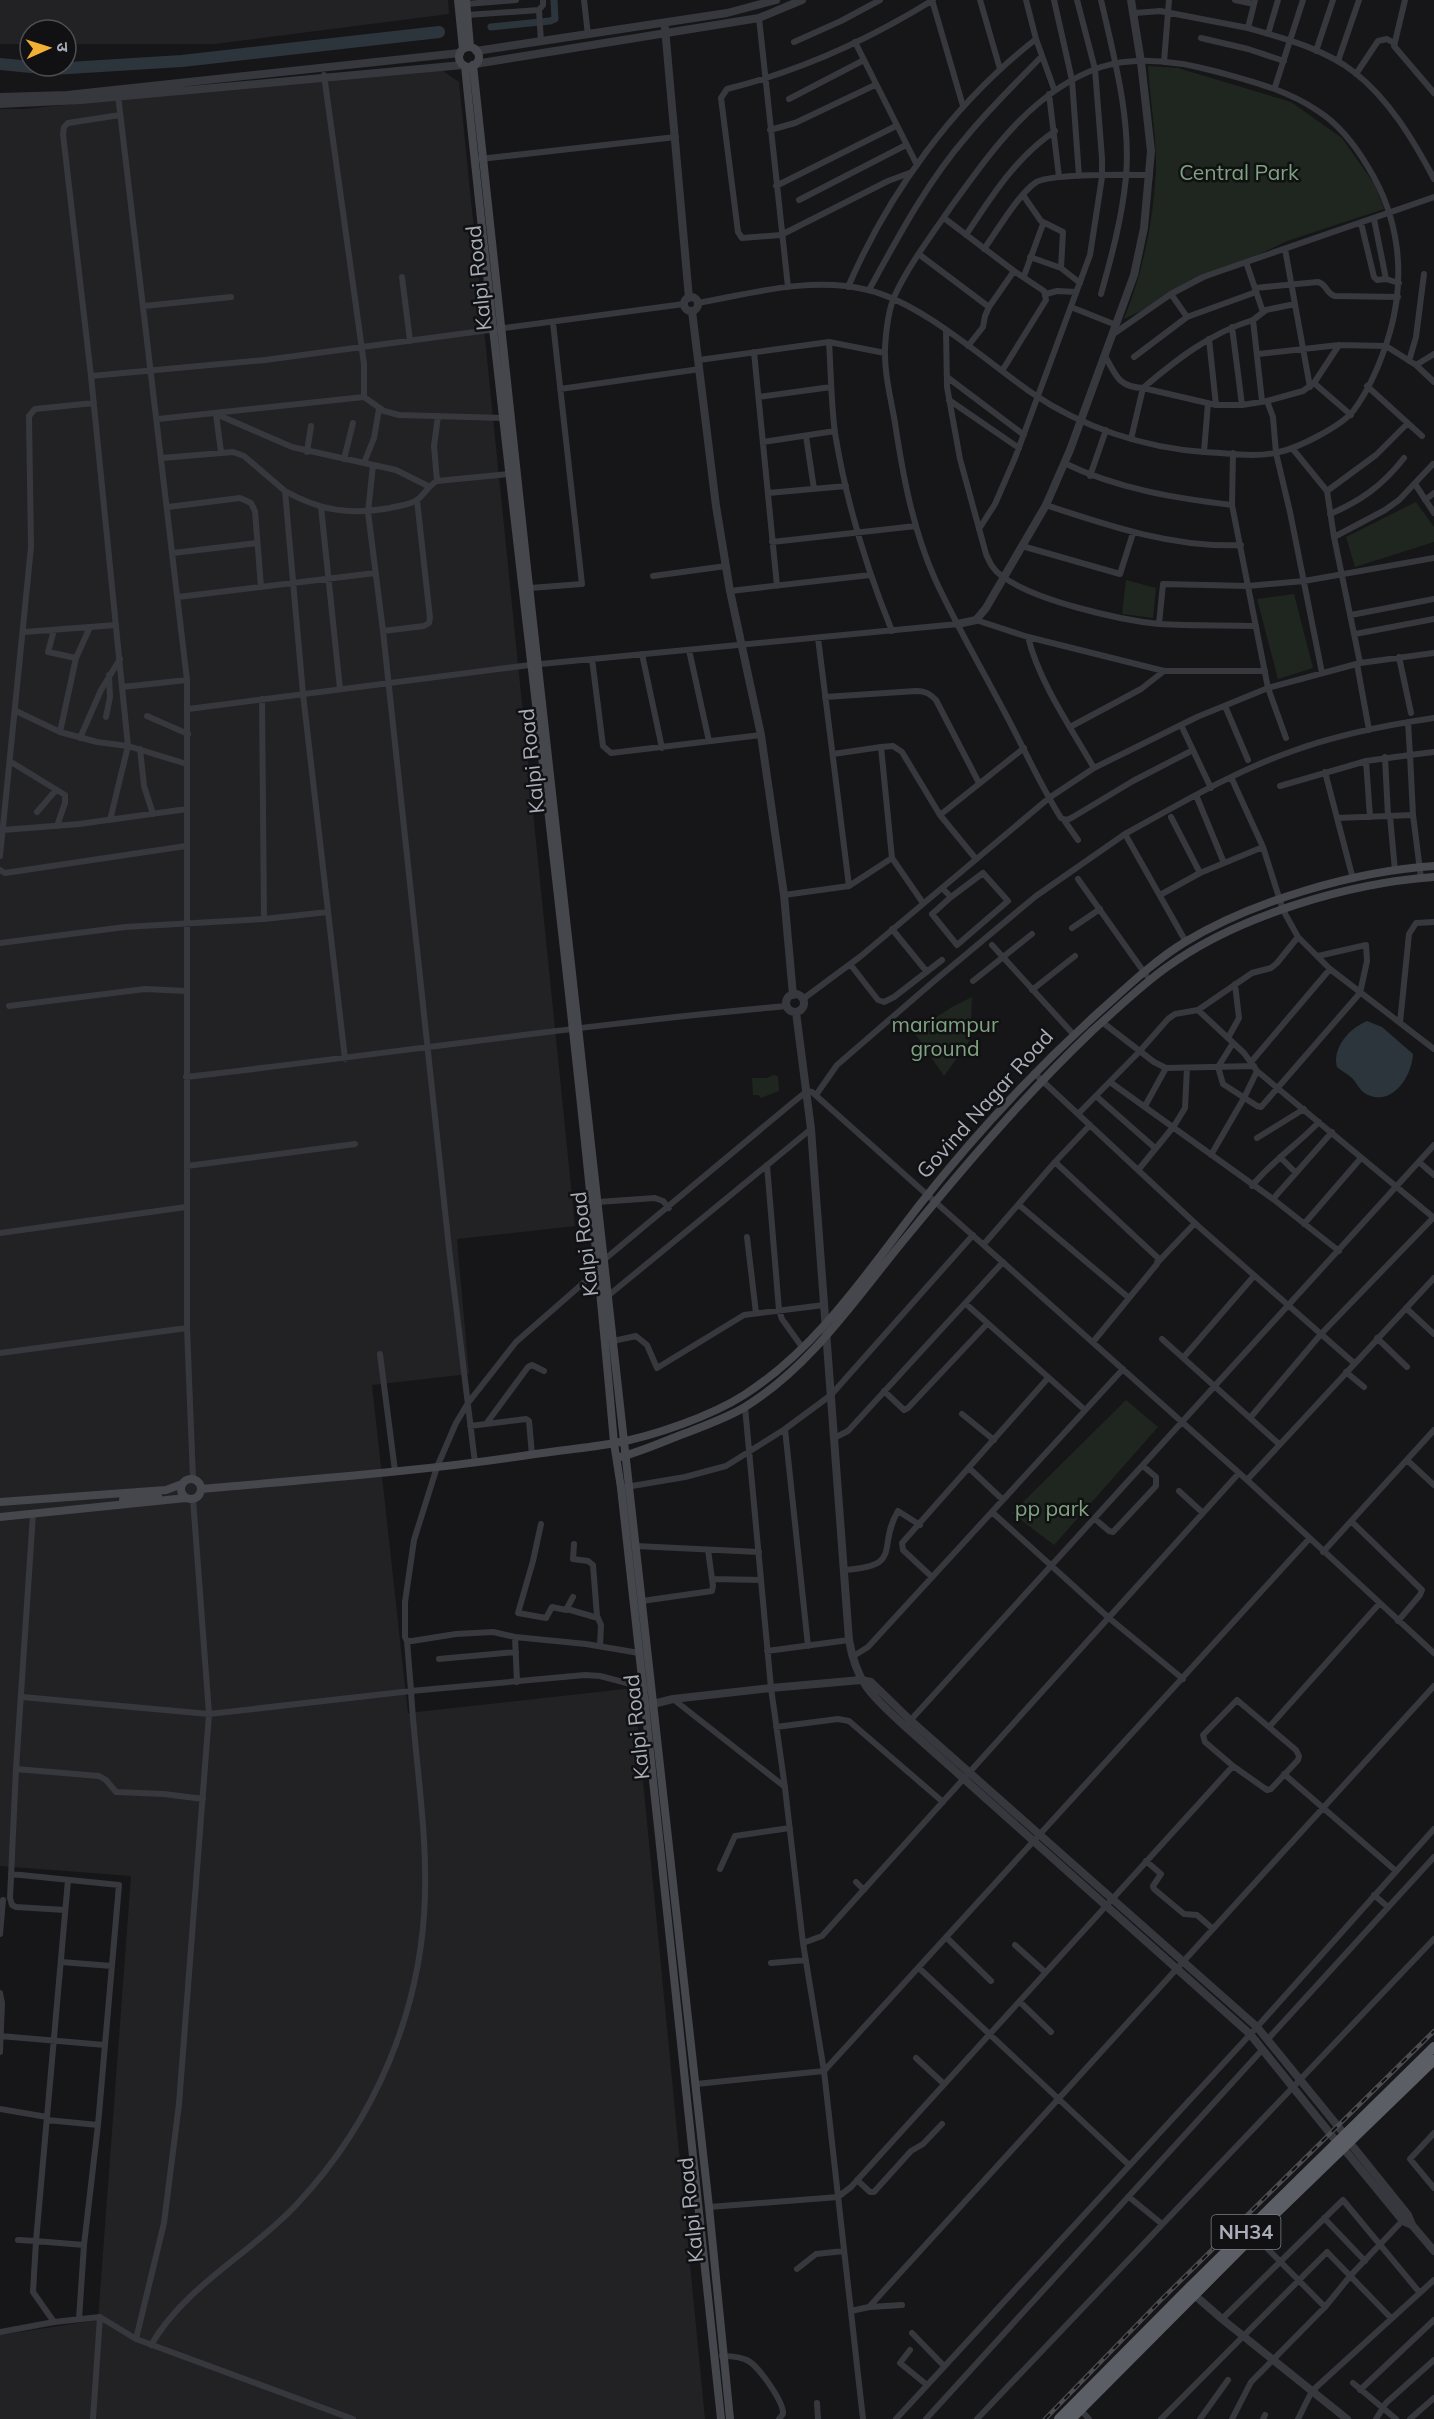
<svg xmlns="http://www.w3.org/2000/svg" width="1434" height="2419" font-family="Mulish,'Noto Sans Devanagari',sans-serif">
<rect width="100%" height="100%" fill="#161618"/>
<path fill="#222225" d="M 0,0 L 448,0 L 449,14 L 215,44 L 66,44 L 66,30 L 30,30 L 30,44 L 0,44 Z
M 439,68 L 459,82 L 575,1226 L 457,1239 L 469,1374 L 372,1385 L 408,1713 L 634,1688 L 705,2419 L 0,2419 L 0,2335 L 98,2320 L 131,1876 L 0,1866 L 0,109 L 23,109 Z"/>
<path fill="#1e261f" d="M 1148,66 L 1178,68 L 1291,102 L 1342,138 L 1375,185 L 1384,209 L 1287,241 L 1124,319 C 1143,272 1153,222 1156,172 C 1157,140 1150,99 1148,66 Z
M 1416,502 L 1434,527 L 1434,542 L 1355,567 L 1346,537 Z
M 1126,580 L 1156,588 L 1153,618 L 1122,614 Z
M 1294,594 L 1313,668 L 1278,679 L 1257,599 Z
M 972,997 L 970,1040 L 944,1076 L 914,1032 L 952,1007 Z
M 773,1075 L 778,1076 L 779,1091 L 761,1098 L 758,1095 L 753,1095 L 752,1078 L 767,1078 Z
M 1126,1400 L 1158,1427 L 1054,1545 L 1012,1513 Z"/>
<path fill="#2c353c" d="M 1367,1021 L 1382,1027 L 1413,1054 C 1412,1075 1394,1106 1368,1095 C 1360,1092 1357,1083 1352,1078 C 1348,1074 1341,1071 1337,1067 C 1332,1047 1350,1028 1367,1021 Z"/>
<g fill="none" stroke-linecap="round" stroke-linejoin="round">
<path stroke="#2c353c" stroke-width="7" d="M 491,27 L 550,21 L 555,19 L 554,0"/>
<path stroke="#2c353c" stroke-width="12" d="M 0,64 L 52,69 L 182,61 L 439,32"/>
<path stroke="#37383d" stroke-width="6" d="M 584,0 L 588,35
M 932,0 L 963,106
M 980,0 L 1000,69
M 1054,0 L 1072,80 L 1079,176
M 1101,0 C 1114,57 1131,118 1126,177 C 1122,218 1112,255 1101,294
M 1235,0 L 1254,4
M 1255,0 L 1248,28 C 1283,38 1325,49 1354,72 C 1389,99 1414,141 1434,179
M 1405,0 L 1394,46 L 1434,93
M 466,4 L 516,0
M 539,10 L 541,42
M 1135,13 L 1160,11 L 1248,28
M 467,15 L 539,10 L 543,5 L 543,0
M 759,18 L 788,287
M 1268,34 L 1278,0
M 1201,38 L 1248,49 L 1284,61
M 1036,39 L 1054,89
M 794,42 L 841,21 L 880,0
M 855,42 L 917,165
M 1316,51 L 1333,0
M 1338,61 L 1359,0
M 1164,62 L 1169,0
M 1356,74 L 1378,41 L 1387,39 L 1394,43
M 324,75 L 364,364 L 364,397 L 384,411 L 399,415 L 503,418
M 1275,87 L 1303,0
M 1049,94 L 1059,177
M 118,95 L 187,680 L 187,1328 L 193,1479
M 789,99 L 864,60
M 120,115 L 68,123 L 64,127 L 63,134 L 91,376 L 122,687
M 770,130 L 795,123 L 875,85
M 480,159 L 676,137
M 912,172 L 888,181 L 781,235 L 742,238 L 738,232 L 721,98 L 727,89 C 800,71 870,39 933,0
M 776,186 L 896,126
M 1023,195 L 1041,221 L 1063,232 L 1061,268 L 1080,283
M 799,200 L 906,145
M 944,218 L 1014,271 L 989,307 L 985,316 L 983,327 L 968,346
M 1374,219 L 1386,279 L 1399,283
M 1361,223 L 1374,277 L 1377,280 L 1386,279
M 966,235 C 991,197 1016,157 1055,131
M 984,249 C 997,231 1018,195 1035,183 C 1048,173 1129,175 1150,175
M 1285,249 L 1310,387
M 920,255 L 989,307
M 1030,257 L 1061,268
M 1246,262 L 1263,312
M 1024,276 L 1043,224
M 402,277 L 410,341
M 848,287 C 889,192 954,103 1036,39 L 1026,0
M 1255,288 L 1318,282 C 1327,284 1326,294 1335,296 L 1398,297
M 869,290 C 898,237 927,182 967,136 C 990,108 1017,82 1042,56
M 1046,294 L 1057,291 L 1076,292
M 698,303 C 753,293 812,276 868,290 C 922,303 986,361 1032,393 C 1081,427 1145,448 1204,452 C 1228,453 1255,458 1279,452 C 1298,448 1342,426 1354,410 C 1370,388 1382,359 1390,332 C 1406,275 1399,217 1368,167 C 1355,145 1340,125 1318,111 C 1287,90 1254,82 1218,72 C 1182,62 1138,55 1101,67 C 1034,90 993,149 953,204 C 935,230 908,266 895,295 C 888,310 886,331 885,348 C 884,373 891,399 895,423 C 903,476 913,530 935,579 C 956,625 982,669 1005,713 C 1024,748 1040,785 1061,818 L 1067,820 L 1073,817 L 1133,781 L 1193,750
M 144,306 L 231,297
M 1071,307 L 1116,325
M 1187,317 L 1256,292
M 1253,320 L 1266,310 L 1295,304
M 1232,327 L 1242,405
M 946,331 L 947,387 L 960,459 L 986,554 C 990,563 993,570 1002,576 C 1033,600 1119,620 1159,624 C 1192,626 1224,625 1256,626
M 1112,335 L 1171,294 L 1203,277 L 1434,197
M 1209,339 L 1216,405
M 829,342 C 831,372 831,403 835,433 C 846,501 866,567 892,631
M 754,352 L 777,586
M 1258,354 L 1339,345 L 1386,346 L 1416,365 L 1434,382
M 1105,356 C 1116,375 1118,387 1143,388 C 1176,360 1210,333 1253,320 L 1262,401
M 1134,357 L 1187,317 L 1171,294
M 699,360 L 829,342 L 885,353
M 1409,361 L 1416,337 L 1424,274
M 1416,365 L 1434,354
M 1002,371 L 1046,300 L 1044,291 L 1014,271
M 91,376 L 265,360 L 684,304
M 947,377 L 1024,435
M 1314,383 L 1339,345
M 1367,386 L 1422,436
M 560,389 L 700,369
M 759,397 L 831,387
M 949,400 L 1019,448
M 1267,401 L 1303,391 L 1314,383 L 1351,415
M 158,419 L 364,397
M 806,436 L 814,489
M 1131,439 L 1143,388 L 1216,405 L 1242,405 L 1267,401 L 1273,417 L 1276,453 L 1290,512 L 1322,673
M 763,442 L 835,431
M 1292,448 L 1327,491 L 1334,537 L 1385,510 L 1399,500 L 1433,464
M 221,452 L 216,414 L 292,447 L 396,470 L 428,486
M 307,452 L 311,426
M 1204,452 L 1208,403
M 1233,453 L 1232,505 L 1268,688 L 1286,738
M 162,458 L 233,452 L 244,456 L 285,491 L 303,694 L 345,1059
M 344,459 L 353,423
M 364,463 L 374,438 L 379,409
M 1064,463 C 1118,489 1174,498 1232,505
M 373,465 L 368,512 L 383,631 L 449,1248 L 475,1463
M 1090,476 L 1106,430
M 437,481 L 434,446 L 438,416
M 1415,484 L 1434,513
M 285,491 C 321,511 349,515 390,508 C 398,506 409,505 417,500 C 425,494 428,486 437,481 L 509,474
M 1327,491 L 1376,455 L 1408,423
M 768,493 L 846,486
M 1425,500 L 1434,493
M 1046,505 C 1109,526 1174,548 1241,545
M 168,507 L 240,498 L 251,503 L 255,511 L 261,587
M 321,507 L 340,689
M 1330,514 C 1361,501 1383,485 1404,458
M 979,529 L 995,504 L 1015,458 L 1090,255 L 1102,177 L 1102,158 L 1095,69 L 1077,0
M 1334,537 L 1360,663
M 772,542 L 916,526
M 1022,546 L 1120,574 L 1133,533
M 173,553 L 257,543
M 653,576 L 726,566
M 530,588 L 582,584 L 553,323
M 730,591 L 870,575
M 178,597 L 375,573
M 1351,615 L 1434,599
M 976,620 L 1028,637 L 1164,671 L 1265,671
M 1159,624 L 1163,584 L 1248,586 L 1304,581 L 1434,558
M 54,630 L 48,652 L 76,658
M 383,631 L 424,626 L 429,623 L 430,618 L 417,500
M 24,632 L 116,625
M 1355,634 L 1434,619
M 1028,637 C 1039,682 1071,728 1094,768
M 689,650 L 709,741
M 642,654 L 662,748
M 1399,657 L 1411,713
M 592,659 L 603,746 L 611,753 L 761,735
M 1357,664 L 1369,730
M 825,697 L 916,691 C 925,691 929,693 936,700 L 979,783
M 262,699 L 264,919
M 1225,706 L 1248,760
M 188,709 L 530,665 L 958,624
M 16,711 L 60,732 L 97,742 L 128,746 L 187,764
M 147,716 L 188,734
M 106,717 L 110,697 L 109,675
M 1181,725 L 1211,788
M 1070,727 L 1141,689 L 1164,671
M 60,732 L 76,658 L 90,627
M 80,738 L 101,690 L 120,659
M 881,747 L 893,746 L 902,752 L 940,815 L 976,859
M 140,749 L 144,786 L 153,814
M 833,754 L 881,747 L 892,858
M 1385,757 L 1388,816
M 1366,761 L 1370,817
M 11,762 L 65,795 L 65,803 L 57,826
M 1325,772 L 1353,879
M 1231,777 L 1263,847 L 1283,910 L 1298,937 L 1330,969 L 1434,1049
M 1280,786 L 1366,761 L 1410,755 L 1408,722
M 1196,795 L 1224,863
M 37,812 L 56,790
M 940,815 L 1024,748
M 1390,816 L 1395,871
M 1171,817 L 1200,873
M 1337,818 L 1413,815
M 110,820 L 128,746 L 122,687 L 187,680
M 1064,820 L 1078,840
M 3,830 L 79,824 L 187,809
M 1125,834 C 1178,805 1233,772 1290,752 C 1336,735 1386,725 1434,718
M 0,856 L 31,547 L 29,416 L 35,409 L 94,403
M 0,870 L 5,873 L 186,846
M 1421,878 L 1413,815 L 1410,755 L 1434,752
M 1078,879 L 1146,975
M 849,886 L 892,858 L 923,903
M 942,888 L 951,897 L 932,914 L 957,945 L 1008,901 L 983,873 L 951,897
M 784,895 L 849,886 L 818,638
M 1160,895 L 1200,873 L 1263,847
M 1072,928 L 1100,909
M 892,929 L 927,972
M 0,943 L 125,927 L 264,919 L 328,912
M 992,945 L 1074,1035
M 850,964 L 878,1000 L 884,1002 L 894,997 L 942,960
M 973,981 L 1032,934
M 1032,990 L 1075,956
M 803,999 L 861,956 L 1049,798 L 1094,768 L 1197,717 L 1268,688 L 1360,663 L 1434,653
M 9,1006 L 145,989 L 186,991
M 1198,1010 L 1244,1053 L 1257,1071 L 1434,1218
M 1102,1022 L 1154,1062 L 1166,1068 L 1254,1066
M 1400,1023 L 1409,934 L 1416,923 L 1434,922
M 1228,1038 L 1239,1018 L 1235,984
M 1233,1043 L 1218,1067 L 1223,1084 L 1257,1106 L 1261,1107 L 1360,993 L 1367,961 L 1366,945 L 1318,956
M 1251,1062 L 1330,969
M 1034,1073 L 1198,1226 L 1354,1363
M 186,1077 C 386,1054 586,1024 787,1006
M 1110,1082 L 1273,1199 L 1339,1251
M 816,1095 L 837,1065 L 933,982 L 1036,896 L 1125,834 L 1186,942
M 1096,1096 L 1155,1148
M 1145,1106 L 1166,1068
M 1078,1114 L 1139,1052 L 1168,1019 L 1175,1014 L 1198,1010 L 1252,973 L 1271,968 L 1277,963 L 1298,937
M 1257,1138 L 1304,1109
M 1211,1155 L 1244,1098 L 1257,1071
M 1280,1157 L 1296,1173
M 1055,1162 L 1158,1258 L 1157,1264 L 1093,1342
M 1419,1162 L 1434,1175
M 767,1165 L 779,1310 L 782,1319 L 802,1347
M 187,1166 L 355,1144
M 1139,1169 L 1174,1126 L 1185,1108 L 1187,1068
M 1252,1186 C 1272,1161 1297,1145 1319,1122
M 1273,1199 L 1332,1132
M 598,1202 L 655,1198 L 663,1201 L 669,1208
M 1019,1205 L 1129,1298
M 1304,1224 L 1361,1158
M 0,1233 L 186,1207
M 747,1237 L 756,1313
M 984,1244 L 1055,1162 L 1090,1125
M 605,1259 L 791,1104 L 807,1091 L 812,1092 L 1247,1480 L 1434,1653
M 1158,1262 L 1195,1223
M 597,1271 L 516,1342 L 468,1403 L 456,1423 L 437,1467 L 414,1540 L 405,1602 L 405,1637 L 407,1641 L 412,1641 L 456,1634 L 493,1632 L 515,1637 L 586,1644 L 639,1653
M 609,1295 L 811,1129
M 966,1304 L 1085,1410
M 1406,1308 L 1434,1334
M 1377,1338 L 1407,1367
M 1162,1339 L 1279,1444
M 613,1341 L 636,1336 L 647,1345 L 657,1368 L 744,1315 L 824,1305
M 0,1353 L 187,1328
M 380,1354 L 395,1471
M 1183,1358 L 1254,1276
M 1346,1372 L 1364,1387
M 884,1391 L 904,1410 L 908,1408 L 987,1324
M 745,1407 L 771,1688 L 785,1788 L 803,1943 L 824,2071 L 863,2419
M 962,1414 L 994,1440
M 1250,1418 L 1321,1334 L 1433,1218
M 486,1424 L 528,1367 L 532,1365 L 544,1371
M 470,1426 L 526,1419 L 529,1421 L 532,1455
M 785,1429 L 808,1646
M 834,1438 L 848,1431 L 1003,1262
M 1407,1460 L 1434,1485
M 969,1468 L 1003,1500
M 1247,1480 L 1434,1278
M 626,1487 L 685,1477 L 726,1466 L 785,1429 L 831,1395 L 973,1235
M 1179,1491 L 1203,1513
M 193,1499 L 209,1714 L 179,2104 L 164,2223 L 136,2339 L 353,2419
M 992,1512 L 1109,1618 L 1183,1679
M 33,1514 L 16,1769 L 10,1898 L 12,1905 L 16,1907 L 65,1910
M 1095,1519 L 1109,1531 L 1113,1532 L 1156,1486 L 1156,1477 L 1143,1466
M 1351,1521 L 1422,1590 L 1420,1595 L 1398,1621
M 541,1524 L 533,1561 L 518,1613 L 546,1618 L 552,1607 L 566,1610 L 573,1597
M 574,1544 L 573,1559 L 588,1561 L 593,1565 L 597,1616 L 601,1625 L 600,1646
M 636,1546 L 759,1552
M 1323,1552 L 1434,1430
M 844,1570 C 905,1566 876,1548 898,1511 L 920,1525
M 932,1577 L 903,1550 L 902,1543 L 1048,1378
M 712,1579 L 761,1580
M 642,1601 L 712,1591 L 713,1586 L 708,1550
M 567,1609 L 598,1618
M 515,1637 L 517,1682
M 767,1651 L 849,1640
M 852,1657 L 868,1647 L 1123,1369
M 439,1659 L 516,1652
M 22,1697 L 209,1714 L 411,1691 L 407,1641
M 673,1699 L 785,1787
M 908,1723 L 1434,1145
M 776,1727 L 838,1719 L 849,1721 L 943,1802
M 1269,1727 L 1379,1604
M 16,1769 L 99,1776 L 106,1780 L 116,1792 L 164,1794 L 203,1799
M 1284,1774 L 1396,1871
M 1146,1861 L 1161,1874 L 1153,1886 L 1154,1889 L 1184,1914 L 1197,1915 L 1213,1929
M 720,1869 L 735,1836 L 790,1828
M 11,1874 L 119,1885 L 98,2125 L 84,2245 L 79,2319
M 68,1880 L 36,2241 L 84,2245
M 856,1882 L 864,1890
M 1374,1895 L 1388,1907
M 0,1934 L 3,1900
M 947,1938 L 991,1981
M 803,1943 L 822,1936 L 1239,1473
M 1015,1945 L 1045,1972
M 61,1962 L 112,1966
M 771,1963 L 806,1960
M 919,1968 L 1129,2165
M 0,1993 L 2,2003 L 0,2052
M 1020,2002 L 1051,2032
M 0,2036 L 105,2045
M 1267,2040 L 1434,1857
M 916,2058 L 944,2084
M 696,2084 L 824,2071 L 1309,1539
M 0,2109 L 47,2117
M 47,2120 L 98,2125
M 1434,2133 L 1410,2159 L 1434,2188
M 857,2180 L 870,2192 L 874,2192 L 911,2151 L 923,2144 L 942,2124
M 1129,2197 L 1162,2224
M 709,2207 L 838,2197 L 851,2187 L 1233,1766 L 1267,1790 L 1271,1789 L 1298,1760 L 1299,1756 L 1296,1750 L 1237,1700 L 1203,1735 L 1205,1742 L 1233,1766
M 1324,2218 L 1365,2261
M 1254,2235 L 1325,2307
M 18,2240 L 36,2241 L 33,2292 L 54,2322
M 797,2269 L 816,2254 L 844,2251
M 870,2307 L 902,2305
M 851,2311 L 869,2307 L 1434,1686
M 1222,2319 L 1343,2200 L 1420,2293
M 0,2332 L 54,2322 L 100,2317
M 912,2333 L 944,2366
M 151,2345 C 186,2285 251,2254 297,2204 C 375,2121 422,2010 425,1895 C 427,1828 415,1759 411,1691 L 585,1675 L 600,1676 L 646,1688
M 910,2350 L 900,2363 L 927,2385
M 722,2356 C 731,2356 743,2357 750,2362 C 760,2369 784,2402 783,2414 L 779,2419
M 1353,2383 L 1396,2419
M 1360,2390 L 1434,2320
M 817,2403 L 818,2419
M 1079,2408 L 1089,2419
M 93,2419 L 100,2317 L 136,2339
M 896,2419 L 1257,2027 L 1434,1829
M 926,2419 L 1262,2050
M 977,2419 L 1434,1939
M 1161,2419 L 1327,2252 L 1391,2318
M 1200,2419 L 1228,2380
M 1232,2419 L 1251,2382 L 1325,2307 L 1351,2275 L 1405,2218
M 1263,2419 L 1265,2415
M 1298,2419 L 1312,2391 L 1434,2280
M 1376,2419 L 1386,2403 L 1434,2360
M 1410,2419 L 1434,2398"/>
<path stroke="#37383d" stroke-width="8" d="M 665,28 L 689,298
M 476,51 L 727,13 L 776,0
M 475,64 L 759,18 L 802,0
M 0,97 L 67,95 L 460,53
M 0,104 L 81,100 L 463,65
M684 304a7 7 0 1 1 14 0a7 7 0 1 1-14 0Z
M 692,311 L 716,506 L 730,591 L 761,735 L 784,895 L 793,995
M 958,624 L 976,620 L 986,608 L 1046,505 L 1070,450 L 1134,275 L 1144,228 L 1151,151 L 1141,62 L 1131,0
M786 1003a9 9 0 1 1 18 0a9 9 0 1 1-18 0Z
M 796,1012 L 811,1129 L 849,1640 C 857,1687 876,1699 908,1729 L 1250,2034 L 1337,2142
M 649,1705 L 673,1699 L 771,1688 L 861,1680 L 871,1682 L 910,1720 L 1257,2027 L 1345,2135
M 1350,2143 L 1408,2215 L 1412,2225 L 1434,2251
M 1344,2149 L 1403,2221 L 1412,2225
M 1191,2292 L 1222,2319 L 1347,2419"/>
<path stroke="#45474d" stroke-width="8" d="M 458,0 L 463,49
M 466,0 L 470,47
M459 57a10 10 0 1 1 20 0a10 10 0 1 1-20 0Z
M 473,65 L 527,568 L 709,2207 L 730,2419
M 465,66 C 511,525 574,983 614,1443 L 621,1488 L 645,1705 L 721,2419
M 620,1457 C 640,1452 660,1443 678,1436 C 701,1427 725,1419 745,1407 C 813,1365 858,1295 908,1235 C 967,1163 1025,1095 1092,1031 C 1117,1009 1140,986 1167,967 C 1237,916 1348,883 1434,877
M181 1489a10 10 0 1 1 20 0a10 10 0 1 1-20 0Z
M 202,1489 C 313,1479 425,1471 535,1454 C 561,1450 588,1448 615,1443 C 654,1436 711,1416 744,1395 C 818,1348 868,1271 921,1203 C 975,1134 1035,1070 1100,1011 C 1127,987 1154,961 1185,942 C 1253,901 1355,871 1434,866
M 123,1500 L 158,1495
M 0,1502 L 166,1490 L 182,1484
M 0,1517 L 186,1498"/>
<path stroke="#5b5e65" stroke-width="10" d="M 1059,2419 L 1188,2289 L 1434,2047
M 1071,2419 L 1275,2214 L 1434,2060"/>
<defs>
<path id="rail" d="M 1045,2419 L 1161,2300 L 1434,2031"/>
</defs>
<use href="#rail" stroke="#4a4c52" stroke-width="4.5"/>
<use href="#rail" stroke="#111113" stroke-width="2" stroke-dasharray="7" stroke-linecap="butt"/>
</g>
<g text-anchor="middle" stroke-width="5" stroke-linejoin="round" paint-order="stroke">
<rect fill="#111113" stroke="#7b7e86" stroke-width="1.5" x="1211.5" y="2215" width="69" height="34" rx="4.5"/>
<g font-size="20" font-weight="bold" fill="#a8adb8">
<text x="1246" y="2239">NH34</text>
</g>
<g font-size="21" fill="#7fa381" stroke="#111113">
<text x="1239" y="180">Central Park</text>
<text x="945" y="1032">mariampur<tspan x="945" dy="24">ground</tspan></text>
<text x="1052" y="1516">pp park</text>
</g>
<g font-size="21" fill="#a8adb8" stroke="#111113">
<text transform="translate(479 278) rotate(-96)" y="7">Kalpi Road</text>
<text transform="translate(532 761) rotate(-96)" y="7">Kalpi Road</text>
<text transform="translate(985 1104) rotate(-48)" y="7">Govind Nagar Road</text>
<text transform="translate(585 1244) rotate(-97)" y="7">Kalpi Road</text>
<text transform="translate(637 1727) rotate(-96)" y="7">Kalpi Road</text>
<text transform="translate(691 2210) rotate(-96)" y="7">Kalpi Road</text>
</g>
</g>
<g transform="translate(48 48) rotate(87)"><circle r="28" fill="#111113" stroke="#4d4f55" stroke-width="1.5"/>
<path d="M0-4.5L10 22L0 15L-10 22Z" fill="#f2b134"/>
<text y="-9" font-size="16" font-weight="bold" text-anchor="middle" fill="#a8adb8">उ</text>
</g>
</svg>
